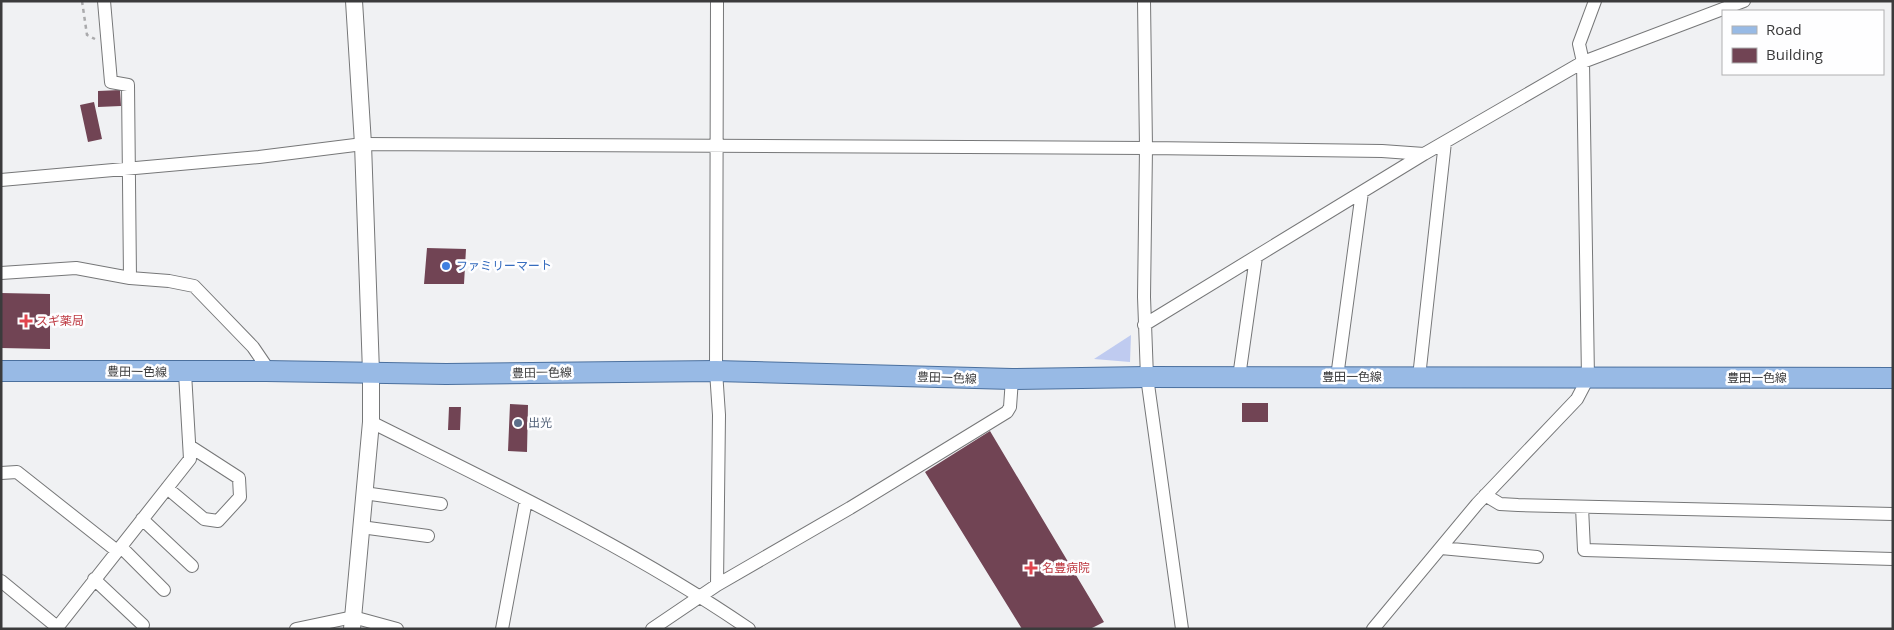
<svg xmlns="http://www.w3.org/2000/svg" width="1894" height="630" font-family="'Open Sans','Noto Sans JP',sans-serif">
<rect width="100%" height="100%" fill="#f0f1f3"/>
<path fill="#bfcbf0" d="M 1131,335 L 1130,362 L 1094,359 Z"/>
<path fill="#714454" d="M 120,90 L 121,106 L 98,107 L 98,91 Z
M 94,102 L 102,139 L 88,142 L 80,105 Z
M 427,248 L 466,249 L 464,284 L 424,284 Z
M 1,293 L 50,294 L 50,349 L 1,348 Z
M 1242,403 L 1268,403 L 1268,422 L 1242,422 Z
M 510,404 L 528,405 L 527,452 L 508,451 Z
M 449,407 L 461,407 L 460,430 L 448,430 Z
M 990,431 L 1104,622 L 1090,629 L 1022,629 L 925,472 Z"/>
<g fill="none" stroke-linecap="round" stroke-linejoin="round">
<defs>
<path id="minor" d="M 104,1 L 111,82 L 128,85 L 130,278
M 717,1 L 716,371 L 719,415 L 717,585
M 1144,1 L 1146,148 L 1144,297 L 1147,377 L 1182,629
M 1,180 L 259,157 L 363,144 L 1146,148 L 1382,151 L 1424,154
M 1,273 L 76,268 L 130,278 L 169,281 L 194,286 L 253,347 L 270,372
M 1144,325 L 1424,154 L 1583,62 L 1744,1
M 1239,377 L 1256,257
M 1337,377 L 1362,192
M 1419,377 L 1445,142
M 371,422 C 499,486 631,548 749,629
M 1,473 L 17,472 L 117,551
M 167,488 L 204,519 L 218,521 L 240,497 L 239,478 L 191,447
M 364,493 L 441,504
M 1485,495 L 1500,504 L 1518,505 L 1893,514
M 1582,507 L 1584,550 L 1893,559
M 142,519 L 192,566
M 361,527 L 428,536
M 121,547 L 164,590
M 1441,548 L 1537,557
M 94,579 L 143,625
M 1,581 L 57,627
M 56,629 L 190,459 L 185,373
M 296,629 L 353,617 L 397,629
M 502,629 L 526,500
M 652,629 L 717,585 L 850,508 L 1007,412 L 1010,407 L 1012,379
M 1373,629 L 1477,504 L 1577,399 L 1588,378 L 1583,62 L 1579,44 L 1595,1"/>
<path id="tertiary" d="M 352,629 L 371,422 L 371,372 L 363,144 L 354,1"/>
<path id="primary" d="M 1,371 L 266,371 L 446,374 L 716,371 L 1012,379 L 1147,377 L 1893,378"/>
</defs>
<use href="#minor" stroke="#767778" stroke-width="14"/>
<use href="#tertiary" stroke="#767778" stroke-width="18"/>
<use href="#primary" stroke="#4b709e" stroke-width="22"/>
<path stroke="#aaaaac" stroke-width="2.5" stroke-dasharray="4 4" stroke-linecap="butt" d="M 82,1 L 87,35 L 95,39"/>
<use href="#minor" stroke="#fff" stroke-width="12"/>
<use href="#tertiary" stroke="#fff" stroke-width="16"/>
<use href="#primary" stroke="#98bae5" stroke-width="20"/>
</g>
<circle fill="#3f7fe0" stroke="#fefeff" stroke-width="2" cx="446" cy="266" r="5"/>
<g fill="#e0444e" stroke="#fefeff" stroke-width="2">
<path d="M23.5 313.5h5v5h5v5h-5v5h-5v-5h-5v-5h5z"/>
<path d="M1028.5 560.5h5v5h5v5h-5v5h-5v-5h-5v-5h5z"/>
</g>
<circle fill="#5c6f8a" stroke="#fefeff" stroke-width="2" cx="518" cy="423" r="5"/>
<g text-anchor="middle" stroke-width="5" stroke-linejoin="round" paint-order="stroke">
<g font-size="12" fill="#366cbe" stroke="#fefeff" text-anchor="start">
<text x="456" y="270">ファミリーマート</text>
</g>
<g font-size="12" fill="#be3a42" stroke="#fefeff" text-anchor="start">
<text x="36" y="325">スギ薬局</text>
<text x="1042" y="572">名豊病院</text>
</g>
<g font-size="12" fill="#3b3b3c" stroke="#fefeff">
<text transform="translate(137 372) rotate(1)" y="4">豊田一色線</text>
<text transform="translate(542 373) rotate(-1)" y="4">豊田一色線</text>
<text x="1352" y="381">豊田一色線</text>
<text transform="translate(947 378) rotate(2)" y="4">豊田一色線</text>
<text x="1757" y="382">豊田一色線</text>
</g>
<g font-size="12" fill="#4e5e75" stroke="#fefeff" text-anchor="start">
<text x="528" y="427">出光</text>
</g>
</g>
<rect width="1894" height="630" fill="none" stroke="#3b3b3c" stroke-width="5"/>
<rect x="1722" y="10" width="162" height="65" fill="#fefeff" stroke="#b0b0b1"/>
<rect x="1732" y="26" width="25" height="8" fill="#98bae5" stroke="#b0b0b1"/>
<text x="1766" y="35" font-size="15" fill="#3b3b3c">Road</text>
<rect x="1732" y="48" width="25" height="15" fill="#714454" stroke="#b0b0b1"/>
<text x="1766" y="60" font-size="15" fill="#3b3b3c">Building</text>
</svg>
